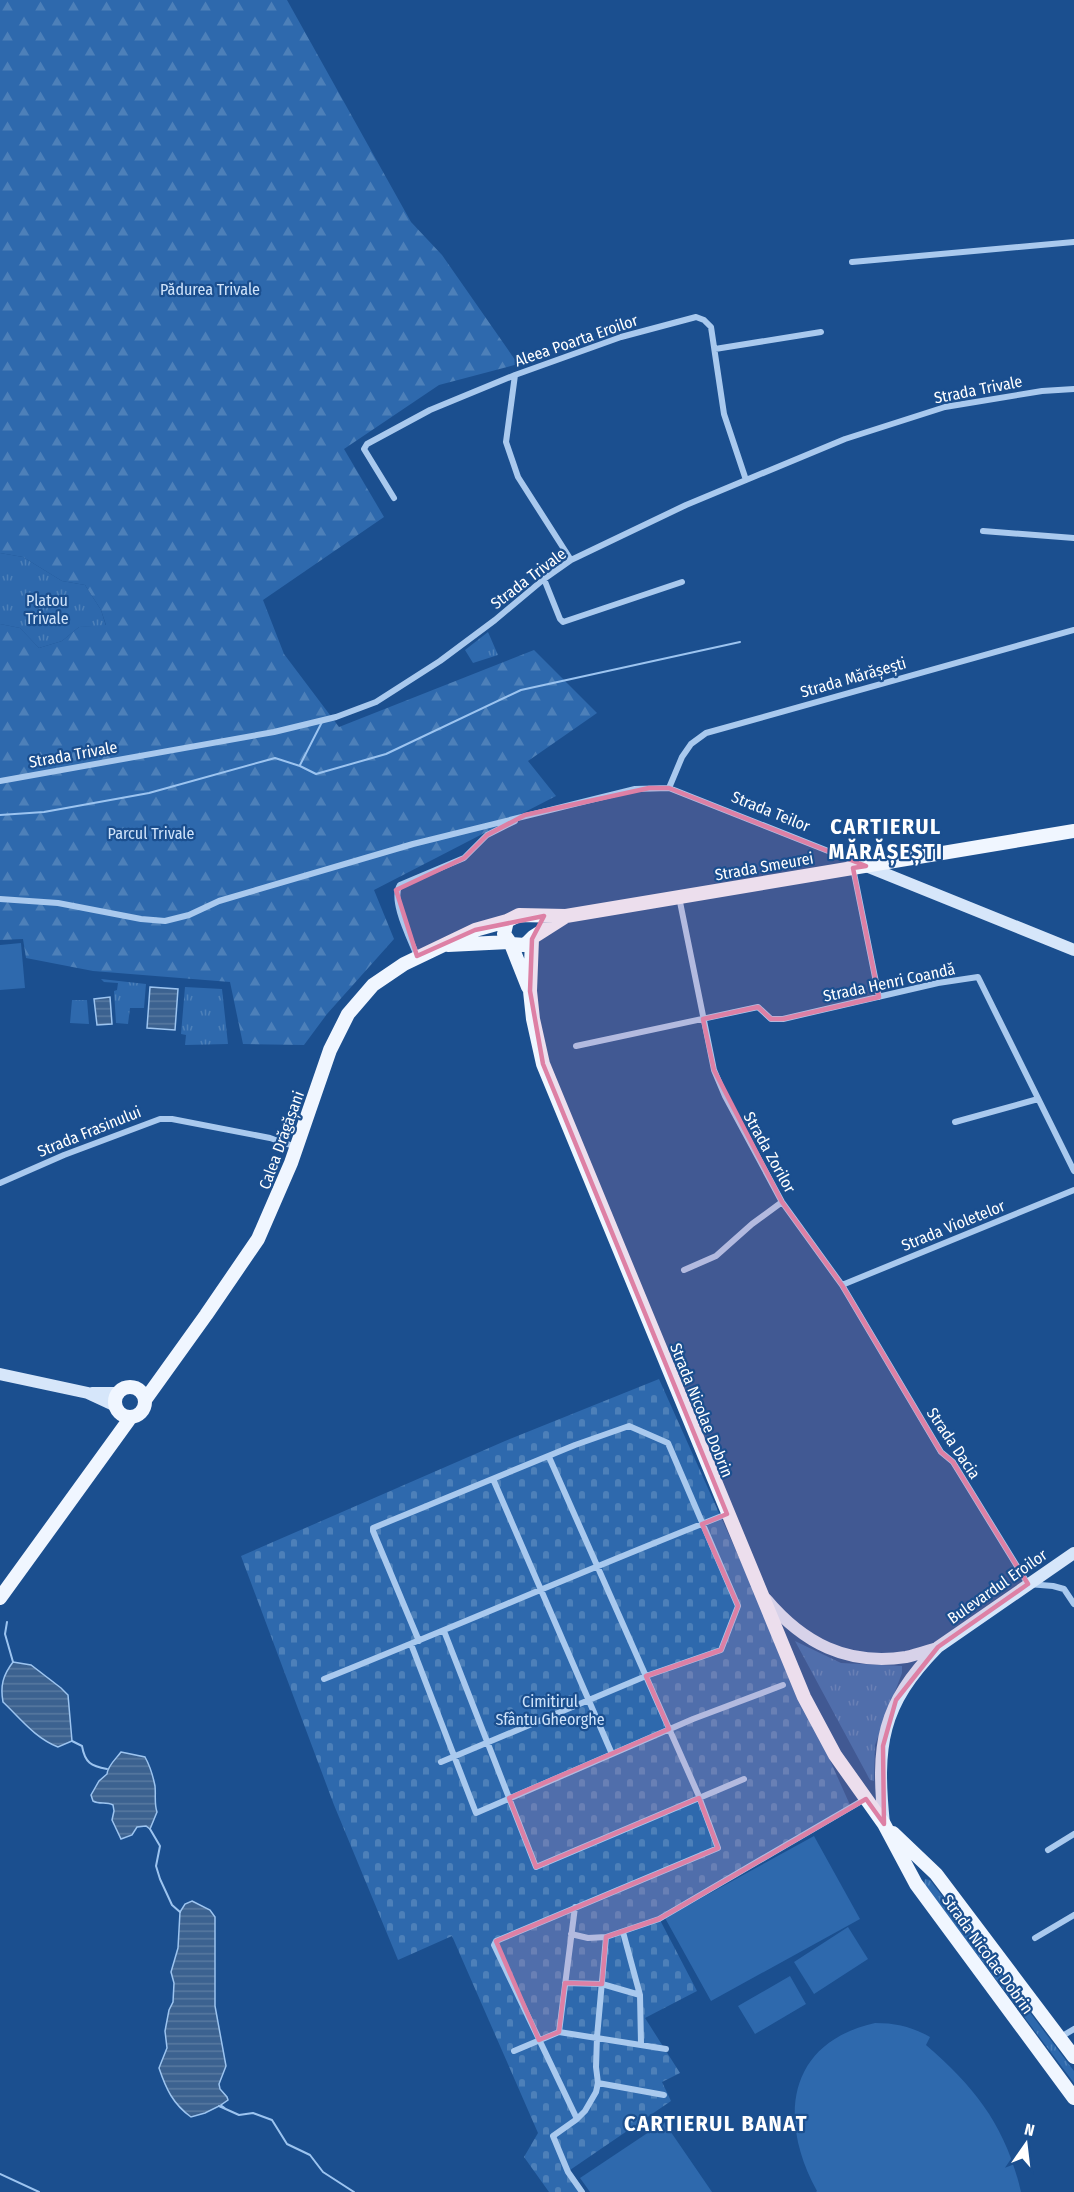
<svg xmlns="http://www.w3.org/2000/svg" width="1074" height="2192" font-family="'Fira Sans Condensed',sans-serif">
<defs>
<pattern id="grass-tufts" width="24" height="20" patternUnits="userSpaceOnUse" patternTransform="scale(1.5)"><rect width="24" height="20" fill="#2e69ad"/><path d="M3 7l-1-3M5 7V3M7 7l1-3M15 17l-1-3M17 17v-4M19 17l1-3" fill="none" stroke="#4d80b9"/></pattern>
<pattern id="forest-firs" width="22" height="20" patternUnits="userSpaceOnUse" patternTransform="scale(1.5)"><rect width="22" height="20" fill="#2e69ad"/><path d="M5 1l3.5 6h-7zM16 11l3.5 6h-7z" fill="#4d80b9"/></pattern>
<pattern id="cemetery-stones" width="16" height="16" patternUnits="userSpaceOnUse" patternTransform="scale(1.5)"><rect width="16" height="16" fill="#2e69ad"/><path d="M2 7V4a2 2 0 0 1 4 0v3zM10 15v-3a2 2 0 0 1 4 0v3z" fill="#4d80b9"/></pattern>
<pattern id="water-rules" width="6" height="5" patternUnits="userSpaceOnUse" patternTransform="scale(1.5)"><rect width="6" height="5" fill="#3c6290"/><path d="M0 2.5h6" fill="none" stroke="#597aa1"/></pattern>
</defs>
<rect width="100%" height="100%" fill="#1b4f8f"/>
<path fill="url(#grass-tufts)" d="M 0,553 L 23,557 L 62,581 L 85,585 L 101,610 L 106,626 L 79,627 L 62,641 L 39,648 L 20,628 L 0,624 Z
M 488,632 L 498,655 L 473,663 L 465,650 Z
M 101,979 L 146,984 L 144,1008 L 130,1008 L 128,1024 L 116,1023 L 114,991 L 117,990 L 118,983 L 104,982 Z
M 185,987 L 222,989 L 228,1044 L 185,1045 L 186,1035 L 181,1034 Z
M 72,1000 L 87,1000 L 89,1024 L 70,1023 Z
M 795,1641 L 841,1663 L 902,1666 L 902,1673 L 875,1745 L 874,1781 L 870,1780 Z
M 925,1879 L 930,1880 L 1074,2071 L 1074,2083 L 924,1884 Z"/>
<path fill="url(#forest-firs)" d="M 0,0 L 287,0 L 411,222 L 442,255 L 518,364 L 439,385 L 344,449 L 384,517 L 263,600 L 284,654 L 339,727 L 534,650 L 597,713 L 528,761 L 556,796 L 374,890 L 394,939 L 327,1014 L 304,1045 L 243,1044 L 230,982 L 93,971 L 26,958 L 23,939 L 0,940 L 0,624 L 20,628 L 39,648 L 62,641 L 79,627 L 106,625 L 101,610 L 85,585 L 62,581 L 23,557 L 0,553 Z"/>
<path fill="url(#cemetery-stones)" d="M 659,1379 L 850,1805 L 660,1920 L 697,1991 L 645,2018 L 680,2073 L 662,2082 L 671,2101 L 570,2170 L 585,2192 L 549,2192 L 524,2157 L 538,2133 L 452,1936 L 398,1960 L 334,1805 L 241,1556 L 505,1441 Z"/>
<path fill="#2e69ad" d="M 21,943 L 25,988 L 0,990 L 0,945 Z
M 814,1836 L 860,1919 L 711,2001 L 665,1918 Z
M 848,1927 L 868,1959 L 814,1994 L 794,1962 Z
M 790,1976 L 806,2004 L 755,2034 L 738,2006 Z
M 875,2023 C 896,2023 912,2027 930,2037 L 926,2045 C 976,2088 1006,2127 1021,2192 L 816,2192 L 817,2191 C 778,2120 786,2043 875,2023 Z
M 664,2122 L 712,2192 L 590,2192 L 580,2178 Z"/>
<path fill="url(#water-rules)" stroke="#9cc4f0" stroke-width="1.5" d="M 150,987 L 178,989 L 175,1030 L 147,1028 Z
M 110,997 L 112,1024 L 97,1025 L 94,999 Z
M 13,1662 L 31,1665 L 61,1688 L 68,1695 L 72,1741 L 58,1747 C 35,1738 21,1719 3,1702 C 0,1686 3,1675 13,1662 Z
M 121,1752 L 145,1757 C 150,1766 153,1776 155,1786 C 156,1795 154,1803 157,1812 L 150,1829 L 146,1826 L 137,1827 L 132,1835 L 121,1839 L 112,1820 L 114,1811 L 113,1805 C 106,1801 100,1805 93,1801 L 91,1795 L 99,1781 L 107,1774 C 108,1765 116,1759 121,1752 Z
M 192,1901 L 210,1910 L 215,1917 L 215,2006 L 226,2066 L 219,2084 L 220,2089 L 227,2097 L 228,2100 L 221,2105 L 225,2108 L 219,2106 L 205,2113 L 191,2117 C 173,2104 166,2089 159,2068 L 167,2048 L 165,2031 L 169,2010 L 173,2002 L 174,1983 L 171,1972 L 178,1948 L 180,1912 L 185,1904 Z"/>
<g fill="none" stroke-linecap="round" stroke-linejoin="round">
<path stroke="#9cc4f0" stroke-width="2" d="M 300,765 L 322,722
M 0,815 L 44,812 L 149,793 L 275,758 L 300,766 L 316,774 L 386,754 L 521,690 L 740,642
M 7,1622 L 5,1634 L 13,1662
M 72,1741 L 82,1746 C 85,1763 91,1766 107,1769
M 150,1829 L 160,1846 L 156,1866 L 160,1879 L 172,1905 L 180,1912
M 219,2106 L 239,2115 L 253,2113 L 272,2120 L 287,2144 L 310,2155 L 323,2172 L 354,2192
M 0,2174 L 39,2192"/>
<path stroke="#a9c9ee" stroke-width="6" d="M 852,262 L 1074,242
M 715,349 L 821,332
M 515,375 L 506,442 L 518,477 L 571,560
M 394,498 L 364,449 L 367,444 L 430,410 L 515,375 L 621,337 L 696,317 L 704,320 L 711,327 L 724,414 L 746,480
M 983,531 L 1074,538
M 544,579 L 560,619 L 563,622 L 682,582
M 0,781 L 274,732 L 336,717 L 376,702 L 440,661 L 495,620 L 544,579 L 571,560 L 686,505 L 845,439 L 945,407 L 1042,391 L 1074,389
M 669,788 L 682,757 L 691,744 L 706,733 L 1074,630
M 853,868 L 879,997
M 679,897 L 714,1070 L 725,1096 L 782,1202 L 842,1285 L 941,1452 L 953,1462 L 1028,1584 L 1053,1586 L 1064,1589 L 1074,1604
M 0,899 L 58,903 L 141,919 L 165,921 L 189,915 L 219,901 L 413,844 L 635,789 L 669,788 L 861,864
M 417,956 C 411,940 390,900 400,885 L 464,858 L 487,835 L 515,821
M 576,1046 L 758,1007 L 771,1019 L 783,1019 L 938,983 L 978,977 L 1074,1171
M 955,1122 L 1038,1099
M 0,1183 L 64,1155 L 160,1119 L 172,1119 L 270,1138 L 296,1147
M 684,1270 L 716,1256 L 752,1224 L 782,1202
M 842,1285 L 1074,1190
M 549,1457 L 698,1794 L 718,1848 L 496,1941 L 494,1945 L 577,2119 L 553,2136 L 568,2172 L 582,2192
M 493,1479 L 612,1754
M 444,1631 L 536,1867 L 744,1779
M 419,1641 L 373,1531 L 373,1528 L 575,1445 L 629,1426 L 668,1443 L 738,1606 L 721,1650 L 646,1676 L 441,1762
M 411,1644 L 476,1813 L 693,1719 L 783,1685
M 324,1679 C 459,1625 592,1567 727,1514
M 1048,1850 L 1074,1834
M 623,1932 L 640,1995 L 641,2043
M 571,1934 L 588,1938 L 606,1937 L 659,1919 L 865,1799
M 1035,1938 L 1074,1915
M 565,1983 L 602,1984 L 640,1995
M 559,2032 L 666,2049
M 1059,2038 L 1074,2029
M 514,2051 L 559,2032 L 575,1907
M 598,2083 L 664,2095
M 577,2119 L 585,2111 L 596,2092 L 598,2083 L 596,2067 L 597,2037 L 606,1937"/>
<path stroke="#d6e6fa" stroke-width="12" d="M 866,866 L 1074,950
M 0,1374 L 88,1393 L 116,1406
M 92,1393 L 119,1393
M 766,1599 C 803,1643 847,1666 906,1657 C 916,1655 927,1651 937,1648
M 884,1824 C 876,1745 881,1705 938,1647 L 1074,1553"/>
<path stroke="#f0f6ff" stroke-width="14" d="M 566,916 L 533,937 L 525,945 L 511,944 L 504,934 L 507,921 L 519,915 L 566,916 L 1074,831
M 532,939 L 530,991 L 533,1019 L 543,1064 L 804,1697 L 835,1755 L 884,1824 L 916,1884 L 1074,2098
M 511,944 L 528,987
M 448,945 L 509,942
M115 1402a15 15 0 1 1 30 0a15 15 0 1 1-30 0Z
M 145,1400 L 206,1315 L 258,1239 L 291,1163 L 330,1050 L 348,1014 L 373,985 L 404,964 L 475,930 L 507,921
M 0,1598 L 131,1417
M 893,1833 L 936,1874 L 1074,2057"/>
</g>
<path fill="#dd80a5" fill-opacity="0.2" stroke="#dd80a5" stroke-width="4.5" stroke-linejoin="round" d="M 649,788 L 669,788 L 866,866 L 853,868 L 879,997 L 783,1019 L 771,1019 L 758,1007 L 703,1019 L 714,1070 L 782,1202 L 842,1285 L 941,1452 L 953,1462 L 1028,1584 L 938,1647 L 896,1700 L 883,1746 L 884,1824 L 866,1799 L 659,1919 L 606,1937 L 602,1984 L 565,1983 L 559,2032 L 539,2040 L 496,1941 L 718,1848 L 699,1798 L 536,1867 L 509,1798 L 669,1729 L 646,1676 L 721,1650 L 738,1606 L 702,1524 L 727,1514 L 543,1064 L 530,991 L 532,939 L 544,916 L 475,930 L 417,956 L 396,890 L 464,858 L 487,835 L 525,815 Z"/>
<g text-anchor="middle" stroke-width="4.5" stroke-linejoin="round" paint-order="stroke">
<g font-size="16" fill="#cfe3fa" stroke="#1b4f8f">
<text x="210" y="295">Pădurea Trivale</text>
<text x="47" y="606">Platou<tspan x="47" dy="18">Trivale</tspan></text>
<text x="151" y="839">Parcul Trivale</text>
<text x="550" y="1707">Cimitirul<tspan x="550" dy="18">Sfântu Gheorghe</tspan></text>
</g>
<g font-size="16" fill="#fff" stroke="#1b4f8f">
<text transform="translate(576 340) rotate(-19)" y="6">Aleea Poarta Eroilor</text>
<text transform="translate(978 389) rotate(-11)" y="6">Strada Trivale</text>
<text transform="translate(528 578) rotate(-37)" y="6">Strada Trivale</text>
<text transform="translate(853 677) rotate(-16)" y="6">Strada Mărășești</text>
<text transform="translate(73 754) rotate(-10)" y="6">Strada Trivale</text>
<text transform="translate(771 811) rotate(22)" y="6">Strada Teilor</text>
<text transform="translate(764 866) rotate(-10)" y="6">Strada Smeurei</text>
<text transform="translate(889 982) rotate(-12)" y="6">Strada Henri Coandă</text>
<text transform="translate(89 1131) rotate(-22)" y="6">Strada Frasinului</text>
<text transform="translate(281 1140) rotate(-70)" y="6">Calea Drăgășani</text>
<text transform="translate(770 1152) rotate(61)" y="6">Strada Zorilor</text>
<text transform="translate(953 1225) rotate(-22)" y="6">Strada Violetelor</text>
<text transform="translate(702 1410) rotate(68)" y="6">Strada Nicolae Dobrin</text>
<text transform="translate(954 1443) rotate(56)" y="6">Strada Dacia</text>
<text transform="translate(997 1586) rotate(-35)" y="6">Bulevardul Eroilor</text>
<text transform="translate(988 1954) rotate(54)" y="6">Strada Nicolae Dobrin</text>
</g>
<g font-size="22" font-weight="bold" letter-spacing="1.5" fill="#fff" stroke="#1b4f8f">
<text x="886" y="834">CARTIERUL<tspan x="886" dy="25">MĂRĂȘEȘTI</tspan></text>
<text x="716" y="2131">CARTIERUL BANAT</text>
</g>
</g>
<g transform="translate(1026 2144) rotate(14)" stroke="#1b4f8f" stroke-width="4.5" paint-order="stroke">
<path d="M0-4.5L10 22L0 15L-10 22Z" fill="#ffffff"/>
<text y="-9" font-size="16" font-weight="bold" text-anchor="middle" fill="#ffffff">N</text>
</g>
</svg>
